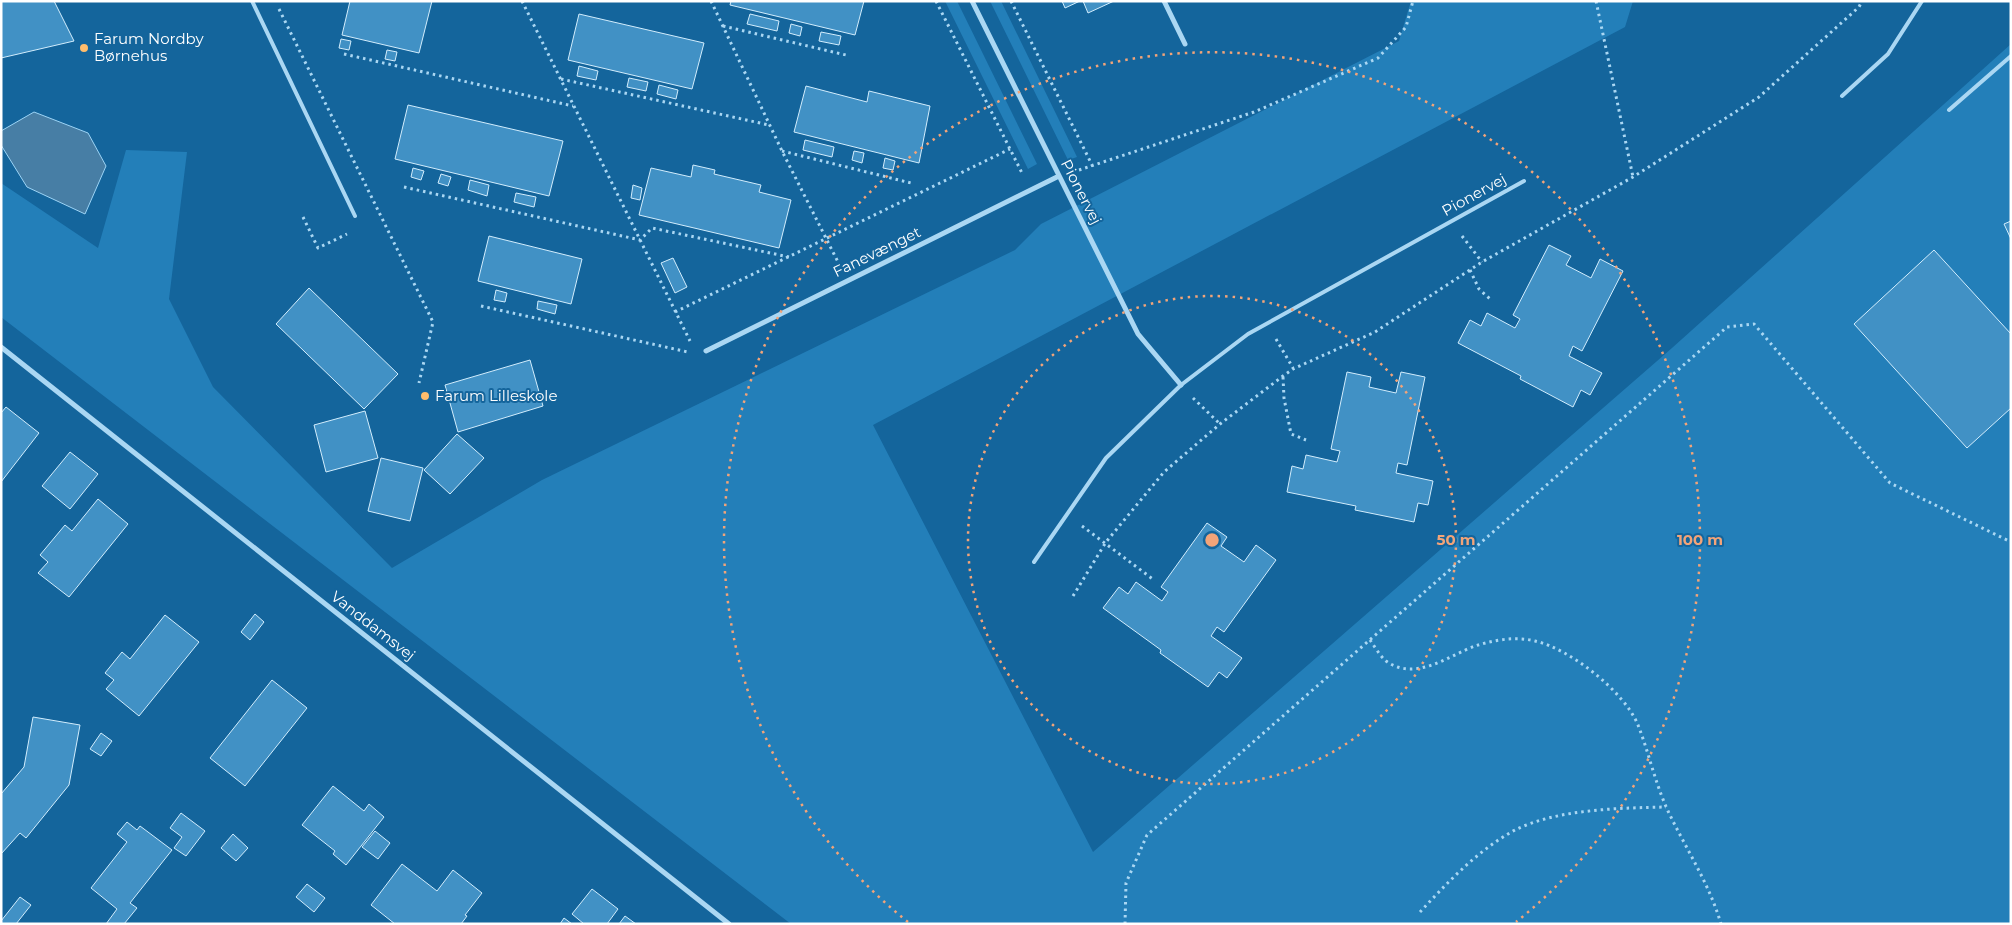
<svg xmlns="http://www.w3.org/2000/svg" width="2012" height="925" font-family="Montserrat,sans-serif">
<rect width="100%" height="100%" fill="#14659c"/>
<path fill="#237fb9" d="M 945,1 L 957,1 L 1037,164 L 1028,169 Z
M 990,1 L 1001,1 L 1077,157 L 1068,160 Z
M 1411,1 L 1633,1 L 1625,27 L 873,425 L 1093,852 L 1672,348 L 2011,44 L 2011,924 L 791,924 L 1,317 L 1,183 L 98,248 L 126,150 L 187,152 L 169,299 L 213,387 L 392,568 L 542,480 L 1015,250 L 1041,224 L 1399,41 Z"/>
<path fill="#477ea5" stroke="#9cd4f6" d="M 34,112 L 88,133 L 106,166 L 85,214 L 27,187 L 1,145 L 1,131 Z"/>
<path fill="#4191c5" stroke="#d2edfd" d="M 1,1 L 54,1 L 74,41 L 1,58 Z
M 350,1 L 432,1 L 419,53 L 342,35 Z
M 731,1 L 864,1 L 855,35 L 730,5 Z
M 1062,1 L 1080,1 L 1065,8 Z
M 1083,1 L 1114,1 L 1088,13 Z
M 579,14 L 704,43 L 692,89 L 568,60 Z
M 750,14 L 779,21 L 777,31 L 747,24 Z
M 791,24 L 802,27 L 800,36 L 789,33 Z
M 821,32 L 841,36 L 839,45 L 819,41 Z
M 341,39 L 351,41 L 349,50 L 339,48 Z
M 387,50 L 397,52 L 395,61 L 385,59 Z
M 579,66 L 598,71 L 596,80 L 577,76 Z
M 629,78 L 648,82 L 646,91 L 627,87 Z
M 659,85 L 678,90 L 676,99 L 657,94 Z
M 806,86 L 867,102 L 869,91 L 930,106 L 919,163 L 794,132 Z
M 408,105 L 563,141 L 549,196 L 395,159 Z
M 805,140 L 834,147 L 832,157 L 803,150 Z
M 854,151 L 864,153 L 862,163 L 852,160 Z
M 885,158 L 895,161 L 893,170 L 883,168 Z
M 693,165 L 715,170 L 714,174 L 761,185 L 759,192 L 791,200 L 779,248 L 639,215 L 651,168 L 691,177 Z
M 413,168 L 424,171 L 421,180 L 411,177 Z
M 441,174 L 451,177 L 448,186 L 438,183 Z
M 470,180 L 489,185 L 487,196 L 468,190 Z
M 633,185 L 642,188 L 640,200 L 631,198 Z
M 516,193 L 536,197 L 534,207 L 514,202 Z
M 2011,221 L 2011,239 L 2004,224 Z
M 489,236 L 582,259 L 571,304 L 478,281 Z
M 1549,245 L 1571,256 L 1566,265 L 1591,278 L 1600,259 L 1623,271 L 1582,351 L 1573,346 L 1569,356 L 1602,373 L 1590,395 L 1581,390 L 1573,407 L 1520,379 L 1521,376 L 1458,343 L 1470,320 L 1481,326 L 1487,313 L 1515,328 L 1520,319 L 1513,315 Z
M 1934,250 L 2011,334 L 2011,408 L 1967,448 L 1854,324 Z
M 673,258 L 687,287 L 675,293 L 661,263 Z
M 309,288 L 398,374 L 364,409 L 276,324 Z
M 496,290 L 507,293 L 505,302 L 494,300 Z
M 538,301 L 557,305 L 555,314 L 537,309 Z
M 530,360 L 543,406 L 458,432 L 445,385 Z
M 1347,372 L 1371,377 L 1369,387 L 1396,393 L 1401,372 L 1425,377 L 1407,465 L 1398,463 L 1396,473 L 1433,481 L 1428,505 L 1418,503 L 1414,522 L 1355,510 L 1356,506 L 1287,492 L 1292,466 L 1303,469 L 1306,455 L 1337,462 L 1340,451 L 1331,449 Z
M 6,407 L 39,433 L 1,482 L 1,413 Z
M 365,411 L 378,458 L 326,472 L 314,425 Z
M 457,434 L 484,458 L 450,494 L 424,470 Z
M 70,452 L 98,474 L 70,509 L 42,486 Z
M 381,458 L 423,468 L 410,521 L 368,511 Z
M 98,499 L 128,524 L 69,597 L 38,573 L 48,562 L 40,555 L 65,525 L 72,531 Z
M 1207,523 L 1227,537 L 1221,546 L 1244,562 L 1256,545 L 1276,560 L 1224,632 L 1217,627 L 1211,636 L 1242,658 L 1227,678 L 1219,672 L 1208,687 L 1160,653 L 1161,650 L 1103,608 L 1119,587 L 1128,594 L 1136,582 L 1162,601 L 1168,592 L 1161,587 Z
M 255,614 L 264,622 L 250,640 L 241,632 Z
M 165,615 L 199,642 L 139,716 L 106,689 L 114,680 L 105,673 L 122,652 L 130,659 Z
M 272,680 L 307,708 L 245,786 L 210,758 Z
M 33,717 L 80,725 L 69,785 L 26,838 L 20,833 L 1,854 L 1,794 L 24,767 Z
M 101,733 L 112,741 L 101,756 L 90,749 Z
M 333,786 L 364,811 L 369,804 L 384,817 L 346,865 L 333,854 L 335,851 L 302,825 Z
M 181,813 L 205,831 L 186,856 L 174,848 L 182,837 L 170,828 Z
M 127,822 L 137,830 L 140,826 L 172,850 L 130,903 L 137,908 L 124,924 L 106,924 L 117,909 L 91,888 L 127,842 L 117,834 Z
M 375,831 L 390,843 L 378,859 L 362,847 Z
M 233,834 L 248,848 L 236,861 L 221,848 Z
M 402,864 L 437,891 L 453,870 L 482,893 L 465,915 L 467,916 L 461,924 L 395,924 L 371,905 Z
M 307,884 L 325,898 L 314,912 L 296,897 Z
M 592,889 L 618,909 L 607,924 L 584,924 L 572,914 Z
M 20,897 L 31,905 L 16,924 L 1,924 L 1,921 Z
M 625,916 L 636,924 L 619,924 Z
M 564,918 L 572,924 L 560,924 Z"/>
<g fill="none" stroke-linecap="round" stroke-linejoin="round">
<path stroke="#aad7f3" stroke-width="3" stroke-dasharray="2.5 4" stroke-linecap="butt" d="M 522,1 L 690,341
M 711,1 L 782,151 L 839,264
M 936,1 L 1022,173
M 1011,1 L 1093,167
M 1596,1 L 1633,177
M 279,9 L 433,322 L 419,383
M 723,26 L 846,55
M 344,54 L 573,106
M 561,79 L 769,125
M 782,151 L 911,183
M 1079,170 L 1254,112 L 1378,58 L 1406,27 L 1413,1
M 404,187 L 640,240 L 652,228 L 789,257
M 303,217 L 318,248 L 347,234
M 1462,236 L 1482,262
M 1470,270 L 1479,289 L 1490,299
M 481,306 L 688,352
M 675,312 L 1010,149
M 1276,339 L 1293,368
M 1283,377 L 1284,398 L 1291,434 L 1306,440
M 1193,398 L 1220,424
M 1082,526 L 1154,580
M 1073,596 L 1106,542 L 1164,472 L 1220,424 L 1283,376 L 1293,369 L 1375,332 L 1482,262 L 1633,177 L 1759,97 L 1859,7 L 1862,1
M 1370,640 C 1375,647 1380,656 1386,661 C 1415,682 1448,656 1475,646 C 1494,640 1515,636 1535,641 C 1570,649 1624,691 1638,725 C 1649,753 1655,783 1668,811 C 1686,849 1709,883 1721,924
M 1420,912 C 1448,882 1478,850 1515,830 C 1557,809 1620,808 1666,807
M 1125,924 L 1126,883 L 1147,835 L 1727,327 L 1754,324 L 1890,483 L 2011,542"/>
<path stroke="#aad7f3" stroke-width="4" d="M 252,1 L 355,216
M 1842,96 L 1888,54 L 1922,1
M 1949,110 L 2011,56
M 1034,562 L 1106,458 L 1181,385 L 1248,334 L 1524,181"/>
<path stroke="#aad7f3" stroke-width="5" d="M 972,1 L 1138,334 L 1181,385
M 1164,1 L 1185,44
M 1,347 L 729,924
M 706,351 L 1059,176"/>
</g>
<g fill="none" stroke="#f2a479" stroke-width="2.5" stroke-dasharray="2.5 5">
<circle cx="1212" cy="540" r="244"/>
<path d="M908 922A488 488 0 1 1 1516 922"/>
</g>
<g fill="#ffbd6c" stroke="#14659c" stroke-width="2">
<circle cx="84" cy="48" r="5"/>
<circle cx="425" cy="396" r="5"/>
</g>
<g text-anchor="middle" stroke-width="4" stroke-linejoin="round" paint-order="stroke">
<g font-size="15" fill="#fff" stroke="#14659c" text-anchor="start">
<text x="94" y="44">Farum Nordby<tspan x="94" dy="17">Børnehus</tspan></text>
<text x="435" y="401">Farum Lilleskole</text>
</g>
<g font-size="15" fill="#fff" stroke="#14659c">
<text transform="translate(1081 192) rotate(63)" y="5">Pionervej</text>
<text transform="translate(1474 195) rotate(-29)" y="5">Pionervej</text>
<text transform="translate(877 252) rotate(-26)" y="5">Fanevænget</text>
<text transform="translate(373 626) rotate(38)" y="5">Vanddamsvej</text>
</g>
</g>
<circle cx="1212" cy="540" r="8" fill="#f2a479" stroke="#14659c" stroke-width="2.5"/>
<g font-size="15" text-anchor="middle" font-weight="bold" fill="#f2a479" stroke="#14659c" stroke-width="4" stroke-linejoin="round" paint-order="stroke">
<text x="1456" y="545">50 m</text>
<text x="1700" y="545">100 m</text>
</g>
<rect width="2012" height="925" fill="none" stroke="#ffffff" stroke-width="5"/>
</svg>
